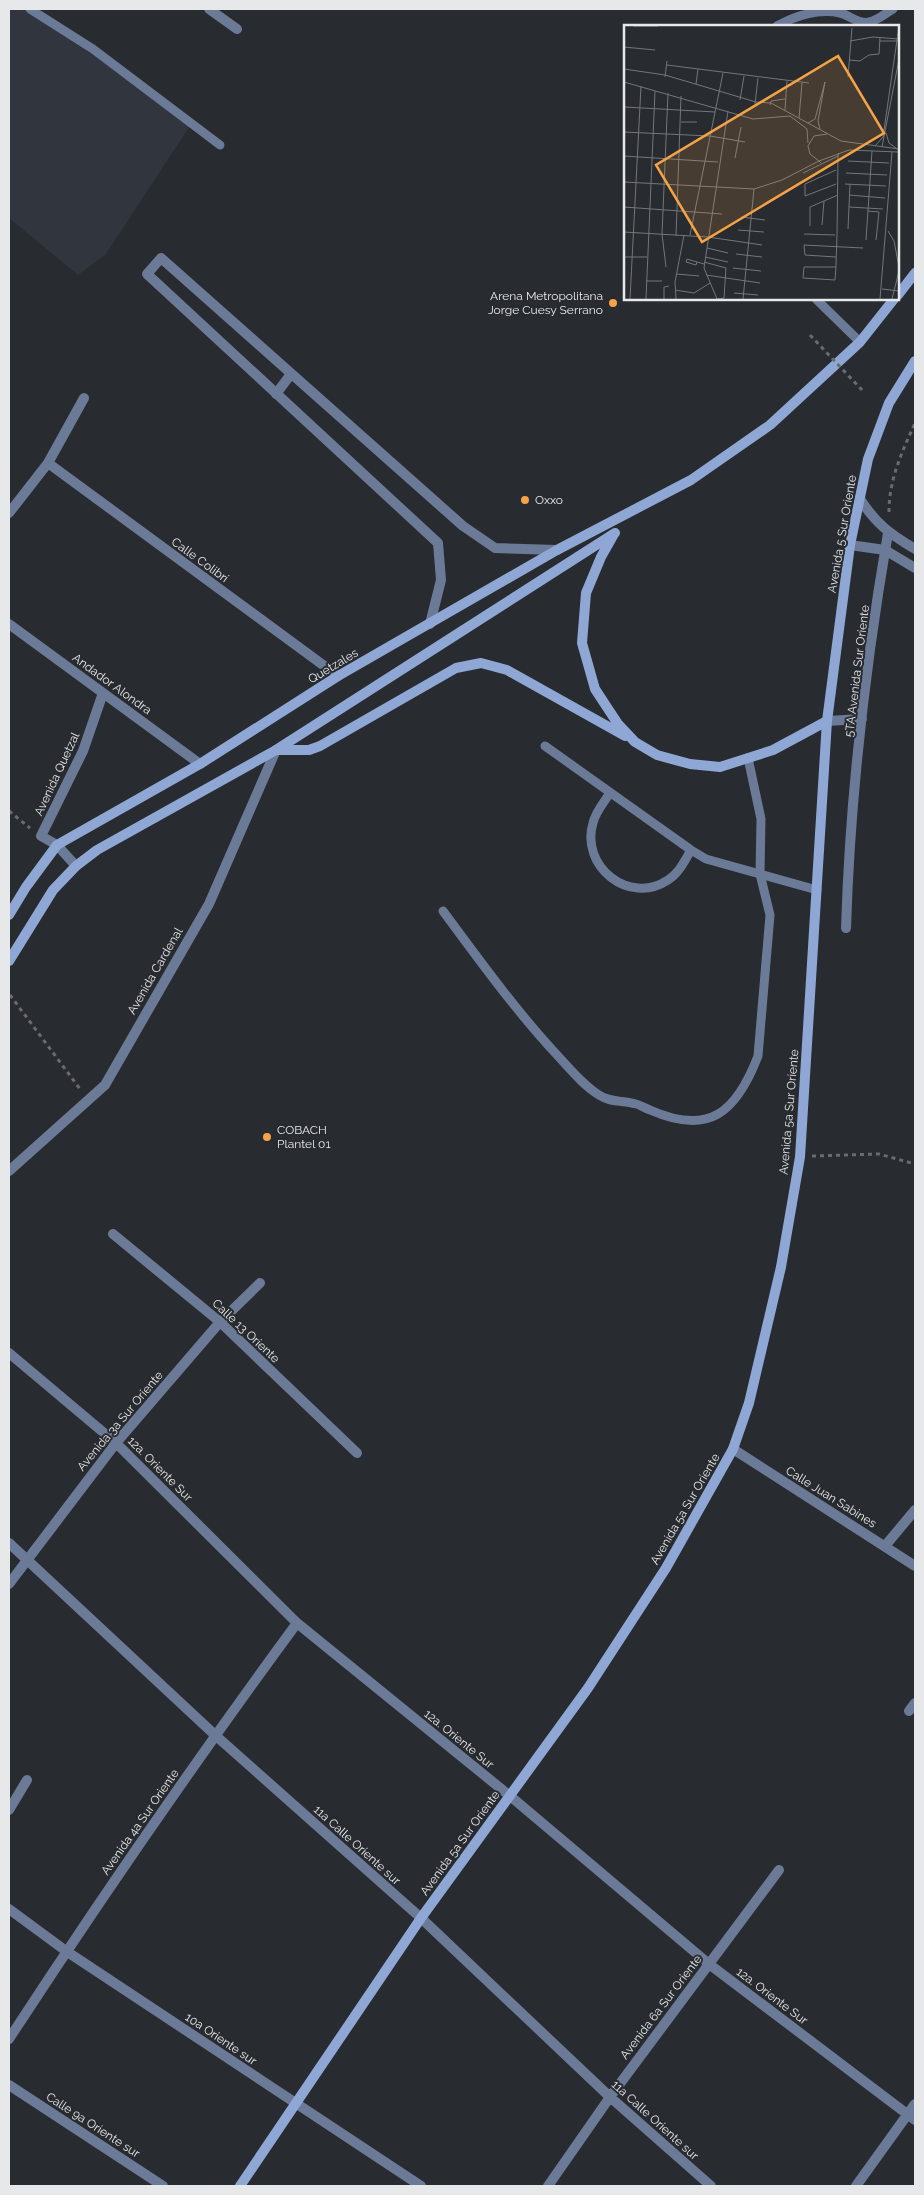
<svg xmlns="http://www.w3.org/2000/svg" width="924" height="2195" font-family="Raleway,sans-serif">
<rect width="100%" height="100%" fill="#282b2f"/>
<path fill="#31363e" d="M 9,9 L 35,9 L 191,124 L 106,254 L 78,275 L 9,218 Z"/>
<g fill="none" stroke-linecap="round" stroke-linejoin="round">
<path stroke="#696b6f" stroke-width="3" stroke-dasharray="4 4" stroke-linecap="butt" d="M 889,512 C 889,479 902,452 915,423
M 9,811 L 30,828
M 10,995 L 80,1089
M 812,1156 L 879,1154 L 915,1164"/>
<path stroke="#6b7a96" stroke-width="9" d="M 30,9 L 93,49 L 220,145
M 777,26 C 795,16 819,8 840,13 C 849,15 860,25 869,22 C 877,21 886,13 893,9
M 816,299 L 860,342
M 545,746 L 691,850 L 706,859 L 817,890
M 610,793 C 604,802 595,813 593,823 C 580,866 629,906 668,880 C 679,873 684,862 691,850
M 443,911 C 480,961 516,1011 558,1056 C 571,1070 583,1085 599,1095 C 611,1103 623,1100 636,1104 C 640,1105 645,1108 650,1110 C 709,1136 736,1113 758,1056 L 770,915 L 760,874 L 761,819 L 748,758"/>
<path stroke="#6b7a96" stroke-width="10" d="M 209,9 L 237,29
M 276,394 L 291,374
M 48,463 L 338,676
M 860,499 C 876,524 890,534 915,549
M 9,513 L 48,463 L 84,398
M 850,545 L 885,550 L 915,568
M 9,624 L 200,764
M 430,624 L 441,580 L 438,543 L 147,274 L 161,258 L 463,526 L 495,548 L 557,550
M 827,721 L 862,719
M 76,866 L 57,845 L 41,836 L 83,751 L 103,693
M 846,928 C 850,798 866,661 888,533
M 9,1171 L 105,1085 L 209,904 L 276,750
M 113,1234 L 220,1322 L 357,1453
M 9,1353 L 116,1443 L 297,1623 L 510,1796 L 709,1964 L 915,2120
M 733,1449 L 915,1566
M 9,1543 L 215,1735 L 421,1918 L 610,2097 L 711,2186
M 885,1546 L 915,1510
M 9,1584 L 116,1443 L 220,1322 L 260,1283
M 909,1711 L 915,1703
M 9,1810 L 27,1780
M 9,1909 L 66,1951 L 421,2186
M 9,2039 C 101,1898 197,1759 297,1623
M 9,2085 L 163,2186
M 548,2186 L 610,2097 L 779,1870
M 856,2186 L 915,2104"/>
<path stroke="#8fa7d5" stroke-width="10" d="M 898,295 L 915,273
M 614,534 L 601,557 L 586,593 L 582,643 L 595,689 L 618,724 L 635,742 L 657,755 L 690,764 L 720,767 L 773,750 L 827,721
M 277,750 L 309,750 L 320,746 L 456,668 L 481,663 L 507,670 L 625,736
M 9,915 L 26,887 L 57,845 L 200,764 L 338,676 L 557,550 L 691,480 L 770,425 L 860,342 L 894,299
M 9,961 L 53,890 L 76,866 L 97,850 L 276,750 L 615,533
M 240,2186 L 421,1918 L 588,1688 L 666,1568 L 733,1449 L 749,1403 L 781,1267 L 800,1157 L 827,721 L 850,545 L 868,459 L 889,403 L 915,361"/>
<path stroke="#696b6f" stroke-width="3" stroke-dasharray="4 4" stroke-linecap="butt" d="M 810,335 L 862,390"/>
</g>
<g fill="#f5a345" stroke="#282b2f" stroke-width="2">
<circle cx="613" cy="303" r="5"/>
<circle cx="525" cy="500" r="5"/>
<circle cx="267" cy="1137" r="5"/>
</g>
<g text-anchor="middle" stroke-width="4" stroke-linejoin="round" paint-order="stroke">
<g font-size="12" fill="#e6e8ea" stroke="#282b2f" text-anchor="start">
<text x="603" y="300" text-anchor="end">Arena Metropolitana<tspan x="603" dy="14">Jorge Cuesy Serrano</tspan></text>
<text x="535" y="504">Oxxo</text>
<text x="277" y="1134">COBACH<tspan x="277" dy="14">Plantel 01</tspan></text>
</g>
<g font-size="12" fill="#e6e8ea" stroke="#282b2f">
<text transform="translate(842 534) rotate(-80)" y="4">Avenida 5 Sur Oriente</text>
<text transform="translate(200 560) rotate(36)" y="4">Calle Colibrí</text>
<text transform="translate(333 666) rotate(-31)" y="4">Quetzales</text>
<text transform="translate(857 671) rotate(-83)" y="4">5TA Avenida Sur Oriente</text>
<text transform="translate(112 684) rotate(36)" y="4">Andador Alondra</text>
<text transform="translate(57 774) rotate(-65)" y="4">Avenida Quetzal</text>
<text transform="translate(155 971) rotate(-60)" y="4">Avenida Cardenal</text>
<text transform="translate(789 1112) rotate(-85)" y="4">Avenida 5a Sur Oriente</text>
<text transform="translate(246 1331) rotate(43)" y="4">Calle 13 Oriente</text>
<text transform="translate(120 1421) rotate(-50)" y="4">Avenida 3a Sur Oriente</text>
<text transform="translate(160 1469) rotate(45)" y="4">12a. Oriente Sur</text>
<text transform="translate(831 1497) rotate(32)" y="4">Calle Juan Sabines</text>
<text transform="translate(685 1509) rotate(-60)" y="4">Avenida 5a Sur Oriente</text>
<text transform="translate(459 1739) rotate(39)" y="4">12a. Oriente Sur</text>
<text transform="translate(140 1822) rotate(-55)" y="4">Avenida 4a Sur Oriente</text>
<text transform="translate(460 1843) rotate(-54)" y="4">Avenida 5a Sur Oriente</text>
<text transform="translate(357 1845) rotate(42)" y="4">11a Calle Oriente sur</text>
<text transform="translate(772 1996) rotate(37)" y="4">12a. Oriente Sur</text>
<text transform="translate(661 2007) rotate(-53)" y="4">Avenida 6a Sur Oriente</text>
<text transform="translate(221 2039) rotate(34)" y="4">10a Oriente sur</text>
<text transform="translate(655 2120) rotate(42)" y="4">11a Calle Oriente sur</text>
<text transform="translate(93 2125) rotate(33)" y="4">Calle 9a Oriente sur</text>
</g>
</g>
<g transform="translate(624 25)">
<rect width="275" height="275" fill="#282b2f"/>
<path fill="none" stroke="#74777a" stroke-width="1" d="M 9,1 L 34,1M 226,16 L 249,12 L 275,14M 256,16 L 275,16M 0,22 L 31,25M 225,35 L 236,36 L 245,30 L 255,29 L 256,13M 43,40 L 185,58M 0,44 L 41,50 L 132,77 L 147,78 L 217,116 L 275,124M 41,52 L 43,36M 224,52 L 228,3M 0,57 L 129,94 L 166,91M 72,59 L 74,44M 116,75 L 120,51M 131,79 L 134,53M 146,80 L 147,76 L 161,74M 0,82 L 91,87M 161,85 L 163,56M 166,91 L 183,104 L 184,118M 175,93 L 178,58M 57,97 L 73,97M 184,98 L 191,94 L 201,57 L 194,96 L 196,104M 0,107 L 86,111 L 121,117M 262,108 L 265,118 L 272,123M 203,109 L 190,111 L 184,121 L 186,129 L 195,136 L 225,125 L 274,127M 251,121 L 259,112 L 275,1M 258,122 L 275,34M 0,131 L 94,137M 111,133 L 117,102M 224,136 L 265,138M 179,148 L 214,131M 222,148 L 263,150M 0,157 L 130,164 L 158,155 L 195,136 L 197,138M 212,159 L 181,171 L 181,159 L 212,145M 221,159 L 262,161M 225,170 L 261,173M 0,182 L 98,189M 225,182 L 259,184M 244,186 L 255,187 L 252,215M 117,192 L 141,195M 198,200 L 200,176M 186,201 L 186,182 L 214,170M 224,204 L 226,159M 114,205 L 140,207M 264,206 L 270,216 L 275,242M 0,207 L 84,212 L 138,220M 180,209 L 211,210M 66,210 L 99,48M 52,211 L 57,71M 242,215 L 248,126M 83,223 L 104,228M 112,229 L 138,232M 0,232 L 23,232M 81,232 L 104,237M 212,232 L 181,230 L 180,220 L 239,223M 73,237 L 72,240 L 62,237 L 63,234 L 73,237 L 80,239M 80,237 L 102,243 L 100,273 L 93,274M 42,242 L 38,209 L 44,68M 212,242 L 180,242 L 179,253 L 211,255 L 212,242 L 212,238 L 213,210 L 214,131 L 215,128M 109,243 L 137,246M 53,249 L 75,251M 82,250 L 136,258M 22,256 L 38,256M 258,264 L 275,266M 51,265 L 70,268 L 86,258M 110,268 L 134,270M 6,274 L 17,61M 22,274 L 31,66M 40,274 L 40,262 L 45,261M 52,274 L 51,257 L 60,210M 93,274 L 80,243 L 104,86M 119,274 L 130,164M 256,274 L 268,127M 268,274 L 275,246"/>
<path fill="#f5a345" fill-opacity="0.15" stroke="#f5a345" stroke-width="2.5" d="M 214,31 L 260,108 L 78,217 L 32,140 Z"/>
<rect width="275" height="275" fill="none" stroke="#e6e8ea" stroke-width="2.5"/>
</g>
<rect width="924" height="2195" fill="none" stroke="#e6e8ea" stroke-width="20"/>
</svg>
